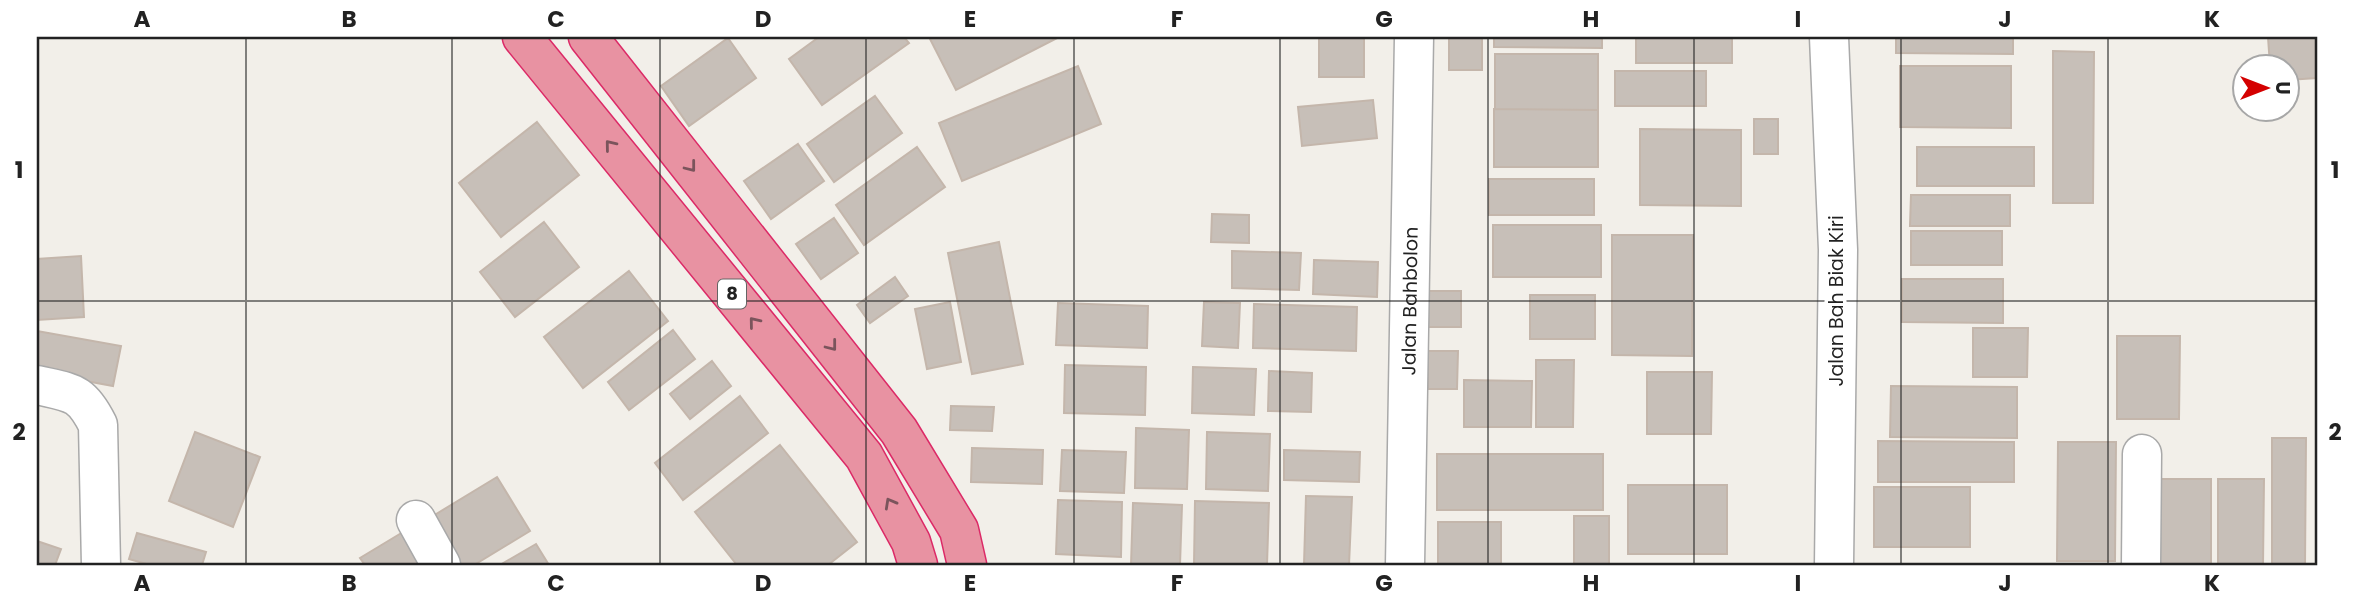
<svg xmlns="http://www.w3.org/2000/svg" width="2354" height="602" font-family="Poppins,sans-serif">
<rect width="100%" height="100%" fill="#f2efe9"/>
<path fill="#c7bfb8" stroke="#c4b6ab" stroke-width="2" d="M 819,37 L 904,37 L 909,43 L 822,105 L 789,59 Z
M 929,37 L 1059,37 L 956,90 Z
M 1319,37 L 1364,37 L 1364,77 L 1319,77 Z
M 1449,37 L 1482,37 L 1482,70 L 1449,70 Z
M 1494,37 L 1602,37 L 1602,48 L 1494,47 Z
M 1636,37 L 1732,37 L 1732,63 L 1636,63 Z
M 1896,37 L 2013,37 L 2013,54 L 1896,53 Z
M 2268,37 L 2317,37 L 2317,78 L 2288,80 L 2288,66 L 2270,66 Z
M 728,38 L 756,78 L 689,126 L 661,86 Z
M 2053,51 L 2094,52 L 2093,203 L 2053,203 Z
M 1495,54 L 1598,54 L 1598,110 L 1495,109 Z
M 1078,66 L 1101,124 L 962,181 L 939,123 Z
M 1900,66 L 2011,66 L 2011,128 L 1900,127 Z
M 1615,71 L 1706,71 L 1706,106 L 1615,106 Z
M 875,96 L 902,133 L 834,182 L 807,144 Z
M 1373,100 L 1377,138 L 1302,146 L 1298,107 Z
M 1494,109 L 1598,110 L 1598,167 L 1494,167 Z
M 1754,119 L 1778,119 L 1778,154 L 1754,154 Z
M 537,122 L 579,175 L 501,237 L 459,183 Z
M 1640,129 L 1741,130 L 1741,206 L 1640,205 Z
M 798,144 L 824,181 L 771,219 L 744,181 Z
M 917,147 L 945,187 L 864,245 L 836,205 Z
M 1917,147 L 2034,147 L 2034,186 L 1917,186 Z
M 1489,179 L 1594,179 L 1594,215 L 1489,215 Z
M 1911,195 L 2010,195 L 2010,226 L 1910,226 Z
M 1212,214 L 1249,215 L 1249,243 L 1211,242 Z
M 834,218 L 858,253 L 821,279 L 796,244 Z
M 544,222 L 579,267 L 515,317 L 480,272 Z
M 1493,225 L 1601,225 L 1601,277 L 1493,277 Z
M 1911,231 L 2002,231 L 2002,265 L 1911,265 Z
M 1612,235 L 1693,235 L 1692,356 L 1612,355 Z
M 999,242 L 1023,364 L 972,374 L 948,253 Z
M 1232,251 L 1301,253 L 1299,290 L 1232,288 Z
M 81,256 L 84,317 L 37,320 L 37,259 Z
M 1314,260 L 1378,262 L 1377,297 L 1313,294 Z
M 629,271 L 668,321 L 583,388 L 544,337 Z
M 895,277 L 908,296 L 870,323 L 857,305 Z
M 1902,279 L 2003,279 L 2003,323 L 1902,322 Z
M 1428,291 L 1461,291 L 1461,327 L 1428,327 Z
M 1530,295 L 1595,295 L 1595,339 L 1530,339 Z
M 950,302 L 961,362 L 927,369 L 915,309 Z
M 1204,302 L 1240,303 L 1238,348 L 1202,346 Z
M 1058,303 L 1148,306 L 1147,348 L 1056,345 Z
M 1254,304 L 1357,307 L 1356,351 L 1253,348 Z
M 1973,328 L 2028,328 L 2027,377 L 1973,377 Z
M 673,330 L 695,359 L 629,410 L 608,382 Z
M 37,331 L 121,346 L 113,386 L 37,372 Z
M 2117,336 L 2180,336 L 2179,419 L 2117,419 Z
M 1428,351 L 1458,351 L 1457,389 L 1428,389 Z
M 1536,360 L 1574,360 L 1573,427 L 1536,427 Z
M 712,361 L 731,386 L 690,419 L 670,394 Z
M 1065,365 L 1146,367 L 1145,415 L 1064,413 Z
M 1193,367 L 1256,369 L 1254,415 L 1192,413 Z
M 1269,371 L 1312,373 L 1311,412 L 1268,411 Z
M 1647,372 L 1712,372 L 1711,434 L 1647,434 Z
M 1464,380 L 1532,381 L 1531,427 L 1464,427 Z
M 1891,386 L 2017,387 L 2017,438 L 1890,437 Z
M 740,396 L 768,433 L 683,500 L 655,463 Z
M 951,406 L 994,407 L 992,431 L 950,430 Z
M 1136,428 L 1189,430 L 1187,489 L 1135,488 Z
M 195,432 L 260,457 L 233,527 L 169,501 Z
M 1207,432 L 1270,434 L 1268,491 L 1206,489 Z
M 2272,438 L 2306,438 L 2305,565 L 2272,565 Z
M 1878,441 L 2014,442 L 2014,482 L 1878,482 Z
M 2058,442 L 2116,442 L 2115,561 L 2057,561 Z
M 780,445 L 857,542 L 828,565 L 737,565 L 695,512 Z
M 972,448 L 1043,450 L 1042,484 L 971,482 Z
M 1062,450 L 1126,452 L 1124,493 L 1060,491 Z
M 1284,450 L 1360,452 L 1359,482 L 1284,480 Z
M 1437,454 L 1603,454 L 1603,510 L 1437,510 Z
M 497,477 L 530,531 L 474,565 L 456,565 L 428,519 Z
M 2150,479 L 2211,479 L 2211,565 L 2150,565 Z
M 2218,479 L 2264,479 L 2263,565 L 2218,565 Z
M 1628,485 L 1727,485 L 1727,554 L 1628,554 Z
M 1874,487 L 1970,487 L 1970,547 L 1874,547 Z
M 1306,496 L 1352,497 L 1349,565 L 1304,565 Z
M 1058,500 L 1122,502 L 1121,557 L 1056,554 Z
M 1195,501 L 1269,503 L 1267,565 L 1194,565 Z
M 1133,503 L 1182,505 L 1180,565 L 1131,565 Z
M 1574,516 L 1609,516 L 1609,565 L 1574,565 Z
M 1438,522 L 1501,522 L 1501,565 L 1438,565 Z
M 403,532 L 421,561 L 414,565 L 365,565 L 360,558 Z
M 137,533 L 206,552 L 202,565 L 150,565 L 129,559 Z
M 37,541 L 61,549 L 55,565 L 37,565 Z
M 536,544 L 549,565 L 500,565 Z"/>
<g fill="none" stroke-linecap="round" stroke-linejoin="round">
<defs>
<g id="minor">
<path d="M 1829,37 L 1838,250 L 1834,565"/>
<path d="M 37,385 C 72,393 81,391 98,425 L 101,565"/>
<path d="M 416,520 L 441,565"/>
<path id="s1" d="M 1405,565 L 1414,37"/>
<path d="M 2141,565 L 2142,454"/>
</g>
<path id="highway" d="M 522,37 L 864,456 L 911,542 L 918,565
M 588,37 L 899,431 L 959,530 L 967,565"/>
</defs>
<use href="#minor" stroke="#a9a9a9" stroke-width="41"/>
<use href="#highway" stroke="#dc2a67" stroke-width="41"/>
<use href="#minor" stroke="#fff" stroke-width="38"/>
<use href="#highway" stroke="#e892a2" stroke-width="38"/>
</g>
<defs><path id="oneway-chevron" d="M-2-3.5L2.5 0L-2 3.5" fill="none" stroke-width="1.6" stroke-linecap="round" stroke-linejoin="round" transform="scale(1.75)"/></defs>
<g stroke="#7b545c">
<use href="#oneway-chevron" transform="translate(610 145) rotate(-129)"/>
<use href="#oneway-chevron" transform="translate(691 167) rotate(52)"/>
<use href="#oneway-chevron" transform="translate(754 322) rotate(-129)"/>
<use href="#oneway-chevron" transform="translate(832 346) rotate(52)"/>
<use href="#oneway-chevron" transform="translate(890 503) rotate(-119)"/>
</g>
<path fill="none" stroke="#222" stroke-width="2" stroke-opacity="0.55" d="M 246,37 L 246,565M 452,37 L 452,565M 660,37 L 660,565M 866,37 L 866,565M 1074,37 L 1074,565M 1280,37 L 1280,565M 1488,37 L 1488,565M 1694,37 L 1694,565M 1901,37 L 1901,565M 2108,37 L 2108,565M 37,301 L 2317,301"/>
<g text-anchor="middle" stroke-width="7" stroke-linejoin="round" paint-order="stroke">
<rect fill="#fff" stroke="#646464" stroke-width="2" x="718" y="279.5" width="28" height="29" rx="5"/>
<g font-size="18" font-weight="bold" fill="#222">
<text x="732" y="300">8</text>
</g>
<g font-size="19" fill="#222" stroke="#fff">
<text dy="7" stroke="none"><textPath href="#s1" startOffset="264">Jalan Bahbolon</textPath></text>
<text transform="translate(1836 301) rotate(-90)" y="7">Jalan Bah Biak Kiri</text>
</g>
</g>
<rect width="2354" height="602" fill="none" stroke="#ffffff" stroke-width="77"/>
<g transform="translate(2266 88) rotate(90)"><circle r="33" fill="#ffffff" stroke="#a7a7a7" stroke-width="2"/>
<path d="M0-5L12 26L0 18L-12 26Z" fill="#d40000"/>
<text y="-10" font-size="19" font-weight="bold" text-anchor="middle" fill="#222222">U</text>
</g>
<rect x="38" y="38" width="2278" height="526" fill="none" stroke="#222" stroke-width="2.5"/>
<g font-size="23" text-anchor="middle" font-weight="bold" fill="#222">
<text x="142" y="27">A</text>
<text x="349" y="27">B</text>
<text x="556" y="27">C</text>
<text x="763" y="27">D</text>
<text x="970" y="27">E</text>
<text x="1177" y="27">F</text>
<text x="1384" y="27">G</text>
<text x="1591" y="27">H</text>
<text x="1798" y="27">I</text>
<text x="2005" y="27">J</text>
<text x="2212" y="27">K</text>
<text x="19" y="178">1</text>
<text x="2335" y="178">1</text>
<text x="19" y="440">2</text>
<text x="2335" y="440">2</text>
<text x="142" y="591">A</text>
<text x="349" y="591">B</text>
<text x="556" y="591">C</text>
<text x="763" y="591">D</text>
<text x="970" y="591">E</text>
<text x="1177" y="591">F</text>
<text x="1384" y="591">G</text>
<text x="1591" y="591">H</text>
<text x="1798" y="591">I</text>
<text x="2005" y="591">J</text>
<text x="2212" y="591">K</text>
</g>
</svg>
